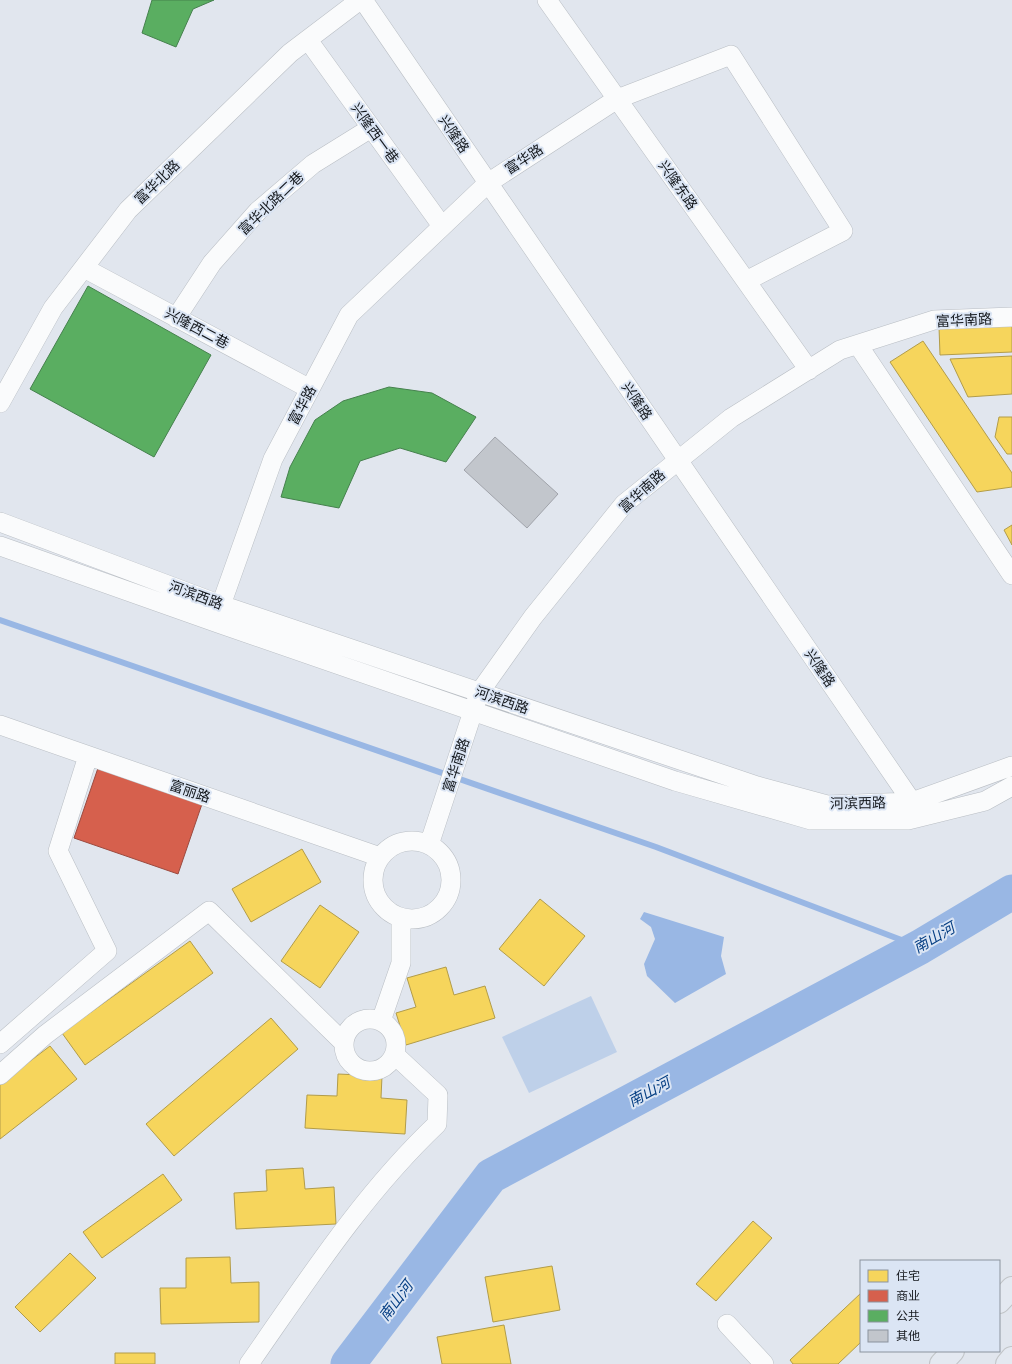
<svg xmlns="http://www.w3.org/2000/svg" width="1012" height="1364" font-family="Spectral,'Noto Sans SC',serif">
<rect width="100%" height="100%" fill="#e1e6ee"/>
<path fill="#bed0e9" d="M 591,996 L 617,1052 L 529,1093 L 502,1037 Z"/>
<path fill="#99b7e4" d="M 644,912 L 724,937 L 721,956 L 726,974 L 675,1003 L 647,976 L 644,964 L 655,939 L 651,927 L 640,919 Z"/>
<path fill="#f6d55c" stroke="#b29c49" d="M 1012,323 L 1012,352 L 940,355 L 939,327 Z
M 923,341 L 1012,473 L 1012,487 L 977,492 L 890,362 Z
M 1012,356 L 1012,394 L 968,397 L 950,359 Z
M 999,417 L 1012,417 L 1012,454 L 1007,454 L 995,437 Z
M 1012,525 L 1012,545 L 1004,530 Z
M 302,849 L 321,882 L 251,922 L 232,889 Z
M 540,899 L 585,936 L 544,986 L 499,949 Z
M 320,905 L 359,932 L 320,988 L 281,961 Z
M 190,941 L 213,973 L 85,1065 L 62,1033 Z
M 446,967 L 454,995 L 485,986 L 495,1018 L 406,1045 L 396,1013 L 416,1007 L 407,978 Z
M 271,1018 L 298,1049 L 174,1156 L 146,1124 Z
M 50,1046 L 77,1079 L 0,1139 L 0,1084 Z
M 338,1074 L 382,1076 L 381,1098 L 407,1100 L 405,1134 L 305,1128 L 307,1095 L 337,1096 Z
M 303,1168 L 305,1189 L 334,1187 L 336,1224 L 236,1229 L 234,1193 L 267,1191 L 266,1170 Z
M 163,1174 L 182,1200 L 102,1258 L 83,1232 Z
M 753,1221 L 772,1238 L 716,1301 L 696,1284 Z
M 70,1253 L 96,1278 L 40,1332 L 15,1307 Z
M 230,1257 L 231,1283 L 259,1282 L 259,1322 L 161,1324 L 160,1288 L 186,1288 L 186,1258 Z
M 552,1266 L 560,1310 L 493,1322 L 485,1277 Z
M 861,1293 L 861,1342 L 838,1364 L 793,1364 L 790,1360 Z
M 504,1325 L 511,1364 L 442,1364 L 437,1337 Z
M 115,1353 L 155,1353 L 155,1364 L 115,1364 Z"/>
<path fill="#d6604d" stroke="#9c4a3f" d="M 98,768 L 202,804 L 178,874 L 74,838 Z"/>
<path fill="#5aae61" stroke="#45814d" d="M 152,0 L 214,0 L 193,9 L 176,47 L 142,33 Z
M 88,286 L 211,355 L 154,457 L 30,389 Z
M 389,387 L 432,393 L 476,417 L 446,462 L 400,448 L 360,461 L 339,508 L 281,497 L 290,467 L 315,420 L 343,401 Z"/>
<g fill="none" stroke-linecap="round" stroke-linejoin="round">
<path stroke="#99b7e4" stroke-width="6" d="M 0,620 L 656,847 L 920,947"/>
<path stroke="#99b7e4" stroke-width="35" d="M 348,1364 L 491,1176 L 920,947 L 1012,892"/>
</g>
<path fill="#c2c6cc" stroke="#a0a3aa" d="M 495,437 L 558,494 L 527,528 L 464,470 Z"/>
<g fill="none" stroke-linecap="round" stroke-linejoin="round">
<defs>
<path id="minor" d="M 363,0 L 912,802
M 547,0 L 809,370
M 308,40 L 442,226
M 84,268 L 310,389
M 176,318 L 212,263 L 258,211 L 313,164 L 371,128
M 858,345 L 1012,575
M 0,403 L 53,308 L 128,210 L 290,53 L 360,0
M 0,522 L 221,605 L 757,786 L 827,805 L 912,802 L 1012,766
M 0,546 L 218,623 L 675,781 L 811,820 L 908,820 L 985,801 L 1012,786
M 221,605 L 273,459 L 349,315 L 488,183 L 617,99 L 731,55 L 843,231 L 746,281
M 0,725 L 380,857
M373 880a39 39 0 1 1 78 0a39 39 0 1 1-78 0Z
M 429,845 L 479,693 L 533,617 L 624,504 L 731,418 L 840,350 L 934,320 L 1012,317
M344 1045a26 26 0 1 1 52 0a26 26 0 1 1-52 0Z
M 381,1021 L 401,963 L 401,918
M 0,1044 L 107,951 L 58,851 L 88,756
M 0,1075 L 45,1035 L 209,911 L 343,1042
M 727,1324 L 764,1364
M 249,1364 C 307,1281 363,1194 437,1124 L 438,1095 L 395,1055"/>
<path id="major" d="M 999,1302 L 1012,1288
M 941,1364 L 953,1351
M 1007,1364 L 1012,1358"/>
</defs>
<use href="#minor" stroke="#b9bec4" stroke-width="20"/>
<use href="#major" stroke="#c1c4c7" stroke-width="24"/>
<use href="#minor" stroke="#fafbfc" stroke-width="19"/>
<use href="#major" stroke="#e4e9f1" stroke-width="22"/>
</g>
<g text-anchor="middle" stroke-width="4" stroke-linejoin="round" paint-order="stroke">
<g font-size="14" fill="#14181d" stroke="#dbe5f4">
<text transform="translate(375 133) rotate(54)" y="5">兴隆西一巷</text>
<text transform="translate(454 134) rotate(56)" y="5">兴隆路</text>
<text transform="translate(524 159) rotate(-33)" y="5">富华路</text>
<text transform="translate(157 182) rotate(-44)" y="5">富华北路</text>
<text transform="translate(678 185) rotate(55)" y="5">兴隆东路</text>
<text transform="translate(271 203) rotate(-44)" y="5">富华北路二巷</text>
<text transform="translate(964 320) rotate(-3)" y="5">富华南路</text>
<text transform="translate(197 328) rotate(28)" y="5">兴隆西二巷</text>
<text transform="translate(637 401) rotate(56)" y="5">兴隆路</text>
<text transform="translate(302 405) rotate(-62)" y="5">富华路</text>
<text transform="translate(642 491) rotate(-42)" y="5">富华南路</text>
<text transform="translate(196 595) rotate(20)" y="5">河滨西路</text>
<text transform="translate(820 668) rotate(56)" y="5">兴隆路</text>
<text transform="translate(502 700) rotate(19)" y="5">河滨西路</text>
<text transform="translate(456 765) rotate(-72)" y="5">富华南路</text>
<text transform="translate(190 791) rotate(19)" y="5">富丽路</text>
<text transform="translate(858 803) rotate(-1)" y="5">河滨西路</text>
</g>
<g font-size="15" font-style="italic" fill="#053e83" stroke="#dbe5f4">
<text transform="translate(934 938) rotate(-30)" y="5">南山河</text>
<text transform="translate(649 1092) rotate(-28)" y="5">南山河</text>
<text transform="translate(396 1301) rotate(-53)" y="5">南山河</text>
</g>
</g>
<rect x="860" y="1260" width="140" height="92" fill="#dbe5f4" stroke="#8b939e"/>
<rect x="868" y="1270" width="20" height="12" fill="#f6d55c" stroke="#8b939e"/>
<text x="896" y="1280" font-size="12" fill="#14181d">住宅</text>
<rect x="868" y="1290" width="20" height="12" fill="#d6604d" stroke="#8b939e"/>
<text x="896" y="1300" font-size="12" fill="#14181d">商业</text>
<rect x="868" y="1310" width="20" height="12" fill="#5aae61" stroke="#8b939e"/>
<text x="896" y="1320" font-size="12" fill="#14181d">公共</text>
<rect x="868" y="1330" width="20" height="12" fill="#c2c6cc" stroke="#8b939e"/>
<text x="896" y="1340" font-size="12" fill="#14181d">其他</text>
</svg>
